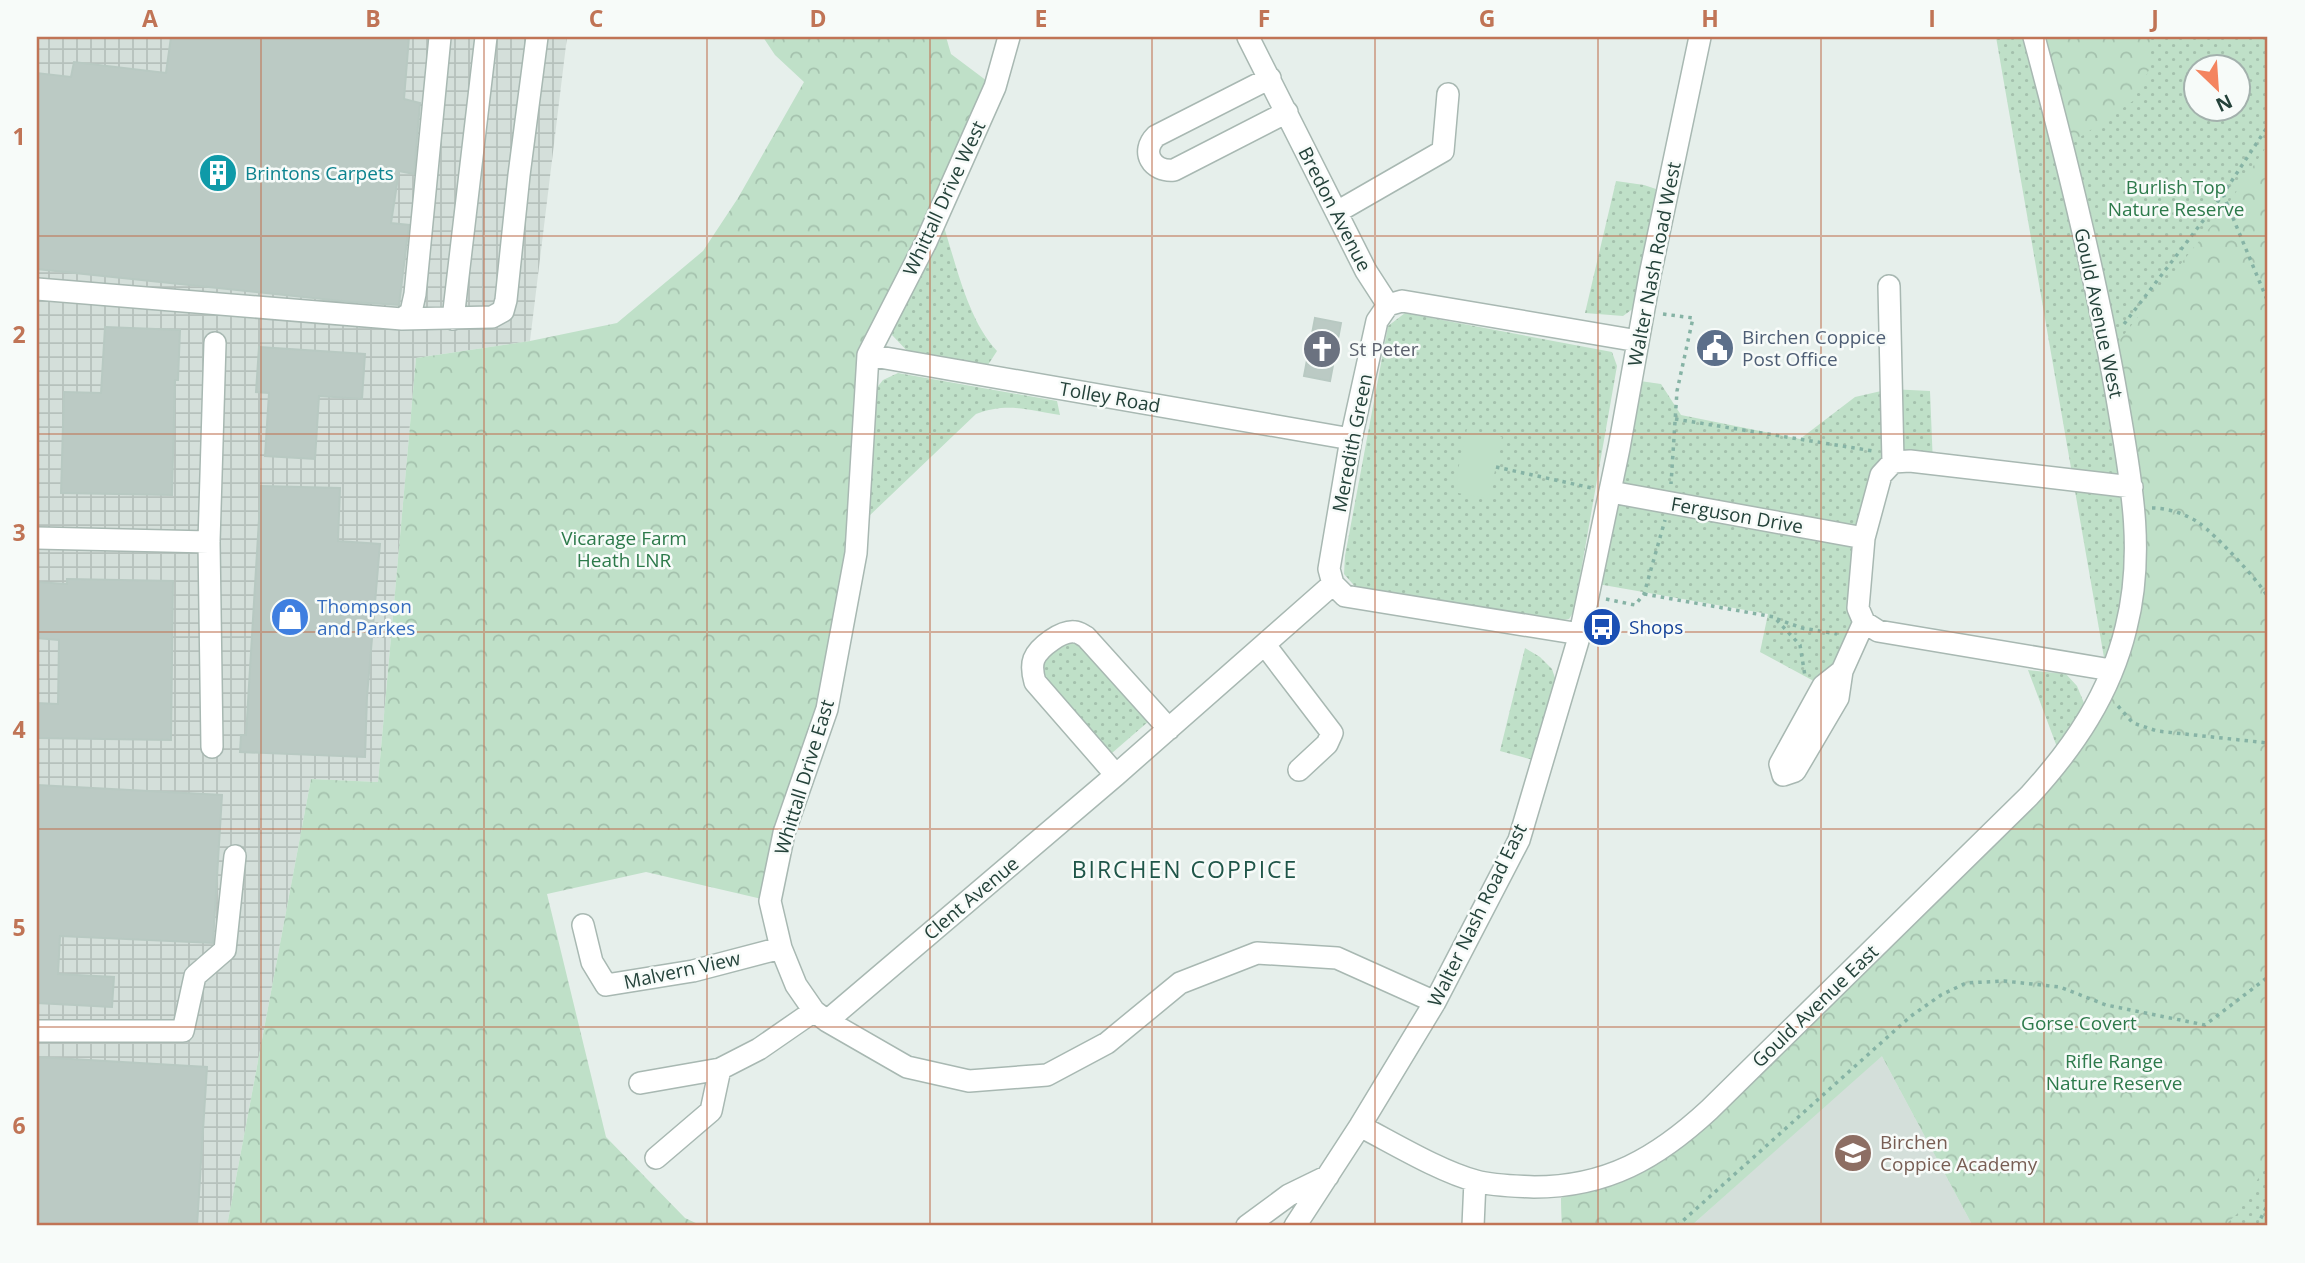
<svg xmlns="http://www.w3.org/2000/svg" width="2305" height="1263" font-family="'Open Sans',sans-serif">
<defs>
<pattern id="industrial-grid" width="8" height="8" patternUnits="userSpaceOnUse" patternTransform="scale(1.75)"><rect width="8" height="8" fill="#d4dfda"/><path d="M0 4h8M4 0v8" fill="none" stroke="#b6c1bc"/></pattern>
<pattern id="grass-dots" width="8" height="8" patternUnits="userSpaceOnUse" patternTransform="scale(1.75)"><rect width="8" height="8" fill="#bfe0c8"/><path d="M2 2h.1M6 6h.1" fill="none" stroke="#a4c1ad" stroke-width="1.8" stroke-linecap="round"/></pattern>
<pattern id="forest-crowns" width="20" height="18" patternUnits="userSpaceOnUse" patternTransform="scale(1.75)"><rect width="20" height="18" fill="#bfe0c8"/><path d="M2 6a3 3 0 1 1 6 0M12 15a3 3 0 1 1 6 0" fill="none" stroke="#a4c1ad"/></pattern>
</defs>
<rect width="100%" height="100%" fill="#e6efeb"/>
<path fill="#d4dfda" d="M 1882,1056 L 1973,1226 L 1691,1226 L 1853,1080 Z"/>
<path fill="url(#industrial-grid)" d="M 37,37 L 567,37 L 530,341 L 416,358 L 378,782 L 311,779 L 227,1226 L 37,1226 Z"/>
<path fill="url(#grass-dots)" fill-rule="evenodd" d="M 1996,37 L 2268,37 L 2268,1226 L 1973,1226 L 1882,1056 L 1853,1080 L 1562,1226 L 1561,1198 L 1601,1187 L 1669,1153 L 1874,960 L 2110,692 ZM 2196,66 L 2238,66 L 2238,108 L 2196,108 Z
M 1616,181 L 1644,185 L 1656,189 L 1634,308 L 1623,316 L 1585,313 Z
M 942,221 C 956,263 967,319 997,351 L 986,368 L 913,357 L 892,335 L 893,321 Z
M 1405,313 L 1612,352 L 1617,366 L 1574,611 L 1569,619 L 1557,621 L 1359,591 L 1344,574 L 1345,556 L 1388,326 Z
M 898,373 L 1057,401 L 1060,415 C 1028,410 1007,402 976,414 L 868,517 L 875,390 L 883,380 Z
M 1633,380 L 1661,384 L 1681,415 L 1800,439 L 1855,397 L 1890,389 L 1930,391 L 1933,465 L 1881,475 L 1864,622 L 1823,686 L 1760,652 L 1768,614 L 1592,583 Z
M 1073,640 L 1082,643 L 1149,721 L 1112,753 L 1041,676 L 1042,661 L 1064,643 Z
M 1525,648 L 1540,657 L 1552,669 L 1557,684 L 1533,760 L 1500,751 Z
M 2028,670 L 2066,674 L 2077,686 L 2084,703 L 2076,722 L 2057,747 Z"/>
<path fill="url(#forest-crowns)" d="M 763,37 L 946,37 L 951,54 L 995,87 L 868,355 L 856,553 L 770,901 L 646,872 L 547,894 L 606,1137 L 685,1218 L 702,1226 L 227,1226 L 311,779 L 378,782 L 416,358 L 530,341 L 617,323 L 703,251 L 738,198 L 804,82 L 775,55 Z
M 2042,37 L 2150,37 L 2151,66 L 2133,101 L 2070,144 Z
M 2268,144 L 2268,1162 L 2237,1214 L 2224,1226 L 1973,1226 L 1882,1056 L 1691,1226 L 1562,1226 L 1561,1198 L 1601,1187 L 1669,1153 L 2025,808 L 2135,631 L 2114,347 L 2224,210 Z"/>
<path fill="#bfe0c8" d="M 1467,429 L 1502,437 L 1489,499 L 1453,492 Z"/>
<path fill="#bbcac4" stroke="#b8c9c2" stroke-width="2" d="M 171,37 L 409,37 L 404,99 L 420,103 L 414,174 L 399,171 L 391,223 L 409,225 L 399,305 L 351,302 L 37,269 L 37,73 L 71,77 L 74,62 L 166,73 Z
M 1315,318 L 1341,323 L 1330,381 L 1304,376 Z
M 105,327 L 180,330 L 178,380 L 175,380 L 172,495 L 61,493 L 64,392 L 101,393 Z
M 259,347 L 365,354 L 362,399 L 319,396 L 315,459 L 265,456 L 269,393 L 256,392 Z
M 261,486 L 340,488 L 338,541 L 380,544 L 367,697 L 365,757 L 240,752 L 241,735 L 246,735 Z
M 67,579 L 173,581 L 171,740 L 37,738 L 37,703 L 58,704 L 59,640 L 37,638 L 37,582 L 67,584 Z
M 37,785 L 222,795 L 213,943 L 60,936 L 58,974 L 114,977 L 112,1007 L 37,1003 Z
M 37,1057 L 207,1067 L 197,1226 L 37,1226 Z"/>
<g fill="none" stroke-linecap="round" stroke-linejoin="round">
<defs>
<path id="minor" d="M 1009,37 L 995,87 L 926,242 L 868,355 L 856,553 L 827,709 L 784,833 L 770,901 L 781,948 L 796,985 L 814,1011 L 827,1021 L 907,1067 L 969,1081 L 1047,1075 L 1107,1043 L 1180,983 L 1257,953 L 1337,958 L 1435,1002
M 1248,37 L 1366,271 L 1388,305
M 1270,78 L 1156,136 C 1140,152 1152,172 1174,170 L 1287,112
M 1337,212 L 1443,151 L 1448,94
M 37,289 L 402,319 L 492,317 L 503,311 L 506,300 L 519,175 L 537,37
M 402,319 L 411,312 L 415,294 L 440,37
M 453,319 L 486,37
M 868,355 L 1351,439
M 1893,462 L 1910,461 L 2132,487
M 1611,492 L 1864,538
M 37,538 L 209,542
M 1864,622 L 1878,631 L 2111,670
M 1580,634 L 1345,596 L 1333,584 L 1329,569 L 1351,439 L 1377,321 L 1388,305 L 1402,301 L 1638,341
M 1265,645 L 1332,733 L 1327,744 L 1299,770
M 1842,671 L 1823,686 L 1780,764 L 1783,775 L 1795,771 L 1838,698 L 1842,671 L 1864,622 L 1858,608 L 1864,538 L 1881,475 L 1893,462 L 1889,286
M 212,747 L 209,542 L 215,343
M 1116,775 L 1035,682 C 1033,675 1031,667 1034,659 C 1039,647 1062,630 1075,632 C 1079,632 1082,635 1086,637 L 1169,729
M 583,925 L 592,962 L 606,985 L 693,971 L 781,948
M 827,1021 L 1116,775 L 1333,584
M 37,1031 L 183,1031 L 195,976 L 225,950 L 235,856
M 640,1083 L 720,1069 L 759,1049 L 814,1011
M 1360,1126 C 1393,1143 1441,1172 1476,1181 C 1494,1186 1515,1186 1534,1187 C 1607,1187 1657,1158 1709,1110 L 2029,796 C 2074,747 2110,694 2126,628 C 2146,550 2130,475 2117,398 C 2096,276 2066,156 2034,37
M 656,1158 L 711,1111 L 720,1069
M 1247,1226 L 1289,1195 L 1328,1176
M 1295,1226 L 1360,1126 L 1435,1002 L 1519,840 L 1580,634 L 1619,448 L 1650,275 L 1700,37
M 1473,1226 L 1475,1181"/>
</defs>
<use href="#minor" stroke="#a8b8b2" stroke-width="24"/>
<path stroke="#86b3a5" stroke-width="3.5" stroke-dasharray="3.5 5" stroke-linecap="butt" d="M 2223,194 L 2268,302
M 1663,314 L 1693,318 L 1677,391 L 1671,484
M 2124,324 L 2219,200 L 2268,126
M 1675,419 L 1873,451
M 1496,467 L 1592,488
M 2152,508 C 2168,508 2186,514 2199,523 C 2216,535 2258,580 2268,597
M 1644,594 L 1774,617 L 1800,645 L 1805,676
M 1606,599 L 1635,605 L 1644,594 L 1665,520
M 1777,619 L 1802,628 L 1837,634
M 2118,706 L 2133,723 L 2157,731 L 2268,743
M 1677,1226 L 1911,1016 L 1941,995 L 1966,983 L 2004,981 L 2060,987 L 2106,1005 L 2205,1025 L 2268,977
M 2257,1226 L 2268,1204"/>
<use href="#minor" stroke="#fff" stroke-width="21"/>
</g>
<path fill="none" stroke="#c07456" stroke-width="2" stroke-opacity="0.55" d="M 261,37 L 261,1226M 484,37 L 484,1226M 707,37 L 707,1226M 930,37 L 930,1226M 1152,37 L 1152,1226M 1375,37 L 1375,1226M 1598,37 L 1598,1226M 1821,37 L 1821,1226M 2044,37 L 2044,1226M 37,236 L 2268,236M 37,434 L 2268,434M 37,632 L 2268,632M 37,829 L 2268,829M 37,1027 L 2268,1027"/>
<defs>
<symbol id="building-disc" viewBox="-11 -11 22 22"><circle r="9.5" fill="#0f9aa8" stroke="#f7fbf9"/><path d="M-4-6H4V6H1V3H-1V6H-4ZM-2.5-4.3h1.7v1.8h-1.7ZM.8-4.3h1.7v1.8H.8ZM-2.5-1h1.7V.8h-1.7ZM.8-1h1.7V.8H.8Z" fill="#fff"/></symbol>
<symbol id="civic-disc" viewBox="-11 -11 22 22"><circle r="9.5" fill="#5c6f8a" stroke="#f7fbf9"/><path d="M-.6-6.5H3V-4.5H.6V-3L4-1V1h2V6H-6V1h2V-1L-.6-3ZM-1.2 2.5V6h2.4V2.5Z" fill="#fff"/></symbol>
<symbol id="church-disc" viewBox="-11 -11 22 22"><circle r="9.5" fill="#6b7280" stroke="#f7fbf9"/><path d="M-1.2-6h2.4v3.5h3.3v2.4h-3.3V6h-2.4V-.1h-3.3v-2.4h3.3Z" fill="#fff"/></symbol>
<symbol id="shop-disc" viewBox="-11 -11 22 22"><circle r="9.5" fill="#3f7fe0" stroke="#f7fbf9"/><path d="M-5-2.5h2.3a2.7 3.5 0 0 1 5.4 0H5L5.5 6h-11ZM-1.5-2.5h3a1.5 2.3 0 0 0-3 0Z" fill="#fff"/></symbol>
<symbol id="bus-disc" viewBox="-11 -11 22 22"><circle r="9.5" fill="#1a4fb4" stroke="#f7fbf9"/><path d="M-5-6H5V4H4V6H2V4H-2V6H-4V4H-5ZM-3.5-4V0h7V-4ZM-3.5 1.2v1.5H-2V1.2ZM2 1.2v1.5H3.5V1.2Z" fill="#fff"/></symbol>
<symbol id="school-disc" viewBox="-11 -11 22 22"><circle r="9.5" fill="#8d6e63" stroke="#f7fbf9"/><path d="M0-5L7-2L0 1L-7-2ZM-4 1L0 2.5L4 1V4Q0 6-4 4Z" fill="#fff"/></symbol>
</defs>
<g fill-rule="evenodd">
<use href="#building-disc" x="196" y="151" width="44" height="44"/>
<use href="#civic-disc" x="1693" y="326" width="44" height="44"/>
<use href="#church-disc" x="1300" y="327" width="44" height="44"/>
<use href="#shop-disc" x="268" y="595" width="44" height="44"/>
<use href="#bus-disc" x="1580" y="605" width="44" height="44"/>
<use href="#school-disc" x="1831" y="1131" width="44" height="44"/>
</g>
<g text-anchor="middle" stroke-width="5" stroke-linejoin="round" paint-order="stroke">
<g font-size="19" fill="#0d838f" stroke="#f7fbf9" text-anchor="start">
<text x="245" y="180">Brintons Carpets</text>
</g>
<g font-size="19" fill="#2d7a4b" stroke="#f7fbf9">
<text x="2176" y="194">Burlish Top<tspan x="2176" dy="22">Nature Reserve</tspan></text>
<text x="624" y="545">Vicarage Farm<tspan x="624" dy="22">Heath LNR</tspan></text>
<text x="2079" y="1030">Gorse Covert</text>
<text x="2114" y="1068">Rifle Range<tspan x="2114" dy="22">Nature Reserve</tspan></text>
</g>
<g font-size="19" fill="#24423a" stroke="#f7fbf9">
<text transform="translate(944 198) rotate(-65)" y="7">Whittall Drive West</text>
<text transform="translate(1335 209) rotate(63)" y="7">Bredon Avenue</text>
<text transform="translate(1654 264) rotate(-79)" y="7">Walter Nash Road West</text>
<text transform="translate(2099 313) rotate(78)" y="7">Gould Avenue West</text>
<text transform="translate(1110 397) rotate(10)" y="7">Tolley Road</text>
<text transform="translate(1352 443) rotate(-79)" y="7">Meredith Green</text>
<text transform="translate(1737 515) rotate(10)" y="7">Ferguson Drive</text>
<text transform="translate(804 777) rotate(-73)" y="7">Whittall Drive East</text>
<text transform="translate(971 898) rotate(-40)" y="7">Clent Avenue</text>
<text transform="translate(1477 915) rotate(-64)" y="7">Walter Nash Road East</text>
<text transform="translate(682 970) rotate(-12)" y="7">Malvern View</text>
<text transform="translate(1815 1006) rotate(-44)" y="7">Gould Avenue East</text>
</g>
<g font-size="19" fill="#4e5e75" stroke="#f7fbf9" text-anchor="start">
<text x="1742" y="344">Birchen Coppice<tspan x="1742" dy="22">Post Office</tspan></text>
</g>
<g font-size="19" fill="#5b616d" stroke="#f7fbf9" text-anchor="start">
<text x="1349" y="356">St Peter</text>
</g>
<g font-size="19" fill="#366cbe" stroke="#f7fbf9" text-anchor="start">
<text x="317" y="613">Thompson<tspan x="317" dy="22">and Parkes</tspan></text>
</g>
<g font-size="19" fill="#164399" stroke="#f7fbf9" text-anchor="start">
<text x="1629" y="634">Shops</text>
</g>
<g font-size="19" fill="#785e54" stroke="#f7fbf9" text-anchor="start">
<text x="1880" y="1149">Birchen<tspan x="1880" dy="22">Coppice Academy</tspan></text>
</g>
<g font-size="23" letter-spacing="2" fill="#1f5548" stroke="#f7fbf9">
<text x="1185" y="878">BIRCHEN COPPICE</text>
</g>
</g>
<rect width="2305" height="1263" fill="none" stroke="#f7fbf9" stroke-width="77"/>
<g transform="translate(2217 88) rotate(155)"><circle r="33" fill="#f7fbf9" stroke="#a3b1ad" stroke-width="2"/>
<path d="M0-5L12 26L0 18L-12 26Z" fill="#f4845f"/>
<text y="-10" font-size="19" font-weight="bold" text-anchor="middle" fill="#24423a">N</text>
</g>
<rect x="38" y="38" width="2228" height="1186" fill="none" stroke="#c07456" stroke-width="2.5"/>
<g font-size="23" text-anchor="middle" font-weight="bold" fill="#c07456">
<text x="150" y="27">A</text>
<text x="373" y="27">B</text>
<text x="596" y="27">C</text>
<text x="818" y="27">D</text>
<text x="1041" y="27">E</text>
<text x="1264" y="27">F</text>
<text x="1487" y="27">G</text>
<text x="1710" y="27">H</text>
<text x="1932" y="27">I</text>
<text x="2155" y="27">J</text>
<text x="19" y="145">1</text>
<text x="19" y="343">2</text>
<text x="19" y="541">3</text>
<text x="19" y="738">4</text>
<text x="19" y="936">5</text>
<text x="19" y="1134">6</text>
</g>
</svg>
